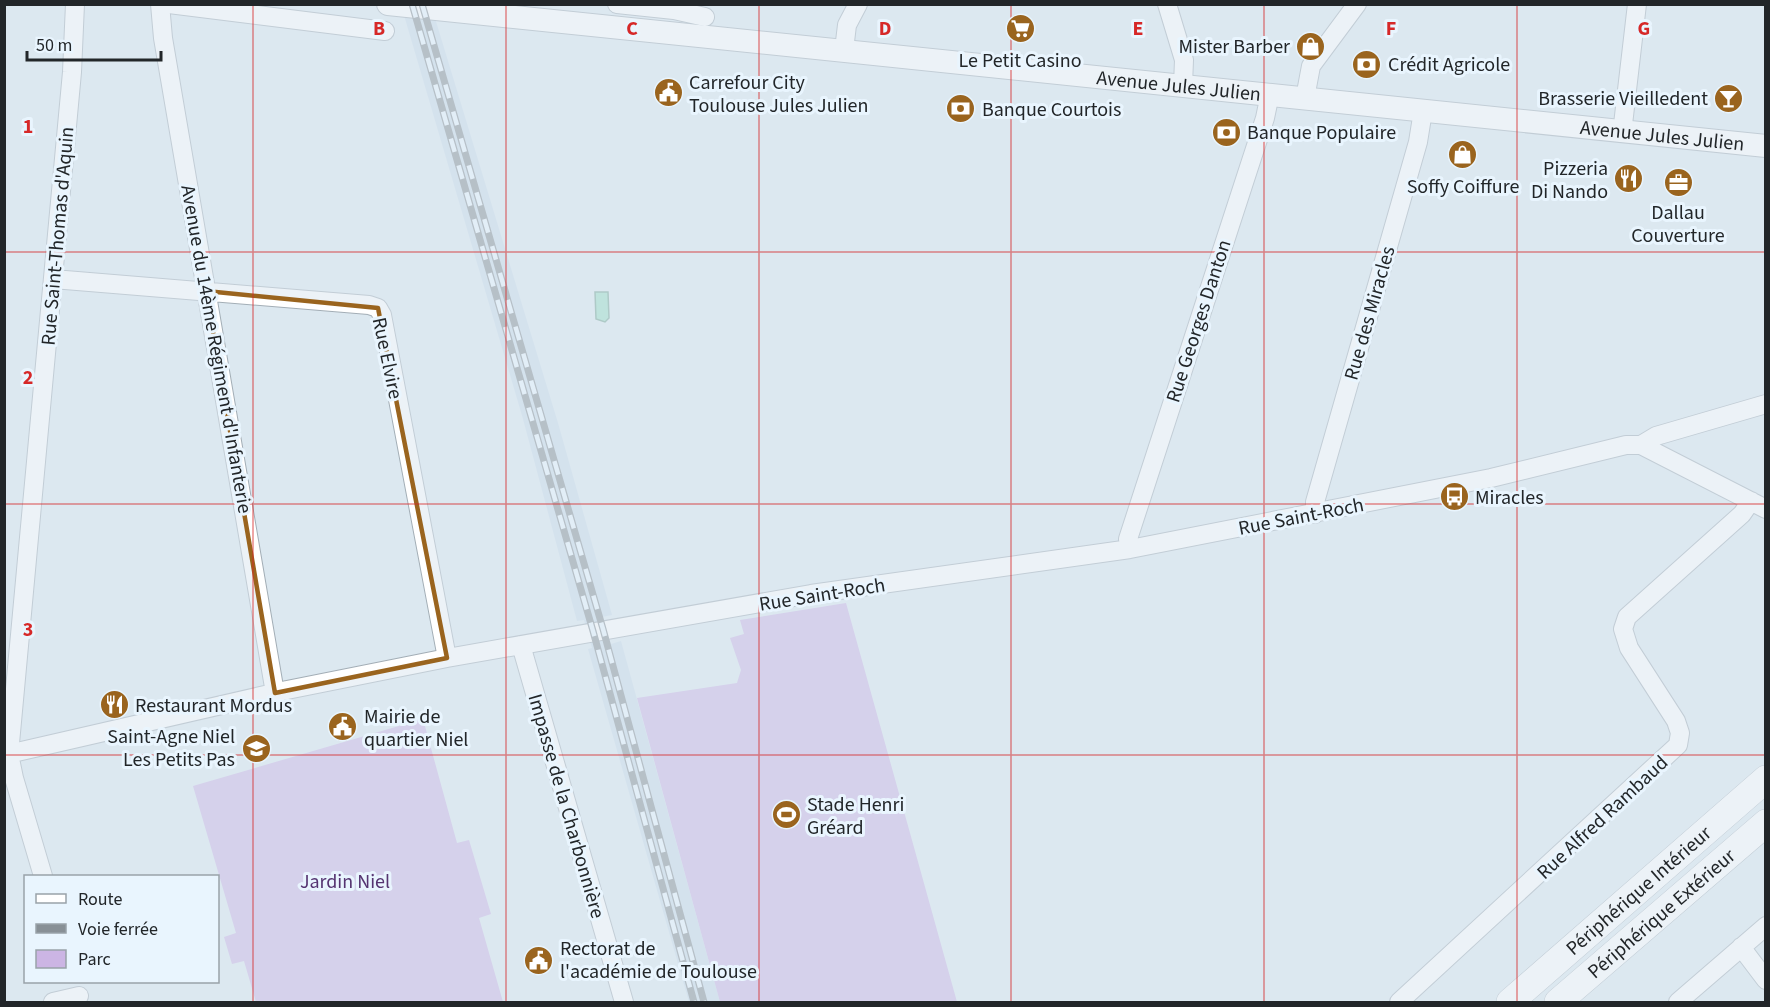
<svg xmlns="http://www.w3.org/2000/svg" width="1770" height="1007" font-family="'Source Sans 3',sans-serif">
<rect width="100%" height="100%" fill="#dce8f0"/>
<path fill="#cadce9" d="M 401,5 L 431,5 L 558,423 L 612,615 L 602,617 L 611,644 L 621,641 L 720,1002 L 689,1002 L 588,649 L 592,648 L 584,620 L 577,621 L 523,419 Z"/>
<path fill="#ccb5e4" d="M 846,603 L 957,1002 L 720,1002 L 637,698 L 737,683 L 741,670 L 730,638 L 744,634 L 740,620 Z
M 423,719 L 457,843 L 469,840 L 491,914 L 479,918 L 503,1002 L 256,1002 L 244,961 L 232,964 L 224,937 L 236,933 L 193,786 Z"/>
<path fill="#9bddc5" stroke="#77a696" stroke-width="1.5" d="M 595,292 L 608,292 L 609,318 L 605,322 L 596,319 Z"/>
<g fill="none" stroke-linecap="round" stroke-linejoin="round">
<defs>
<path id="minor" d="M 160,4 L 163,38 L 275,693
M 169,4 L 385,31
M 617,4 L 674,10 L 705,17
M 1167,4 L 1184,60 L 1183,85
M 844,50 L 847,25 L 858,4
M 1305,98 L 1311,66 L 1357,4
M 1622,133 L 1637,4
M 53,279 L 369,305 L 378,308 L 382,315 L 447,658
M 1641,445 L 1656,436 L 1766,404
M 1315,514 L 1315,502 L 1418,142 L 1423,111
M 1130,549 L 1128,539 L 1265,118 L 1270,94
M 521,645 L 624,1002
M 4,755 L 287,690 L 447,658 L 811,594 L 1130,549 L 1491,478 L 1626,445 L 1641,445 L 1766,509
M 43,876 L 14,778 L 9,754 L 72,72 L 75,4
M 1741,947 L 1766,980
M 53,1002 L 79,996
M 1399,1002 L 1678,745 L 1680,733 L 1676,721 L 1629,648 L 1623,629 L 1627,617 L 1742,514 L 1751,501
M 1678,1002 L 1766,926"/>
<g id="major">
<path id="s1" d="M 388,4 L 1766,146"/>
</g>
<g id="highway">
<path id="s2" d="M 1510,1002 L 1766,779"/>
<path id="s3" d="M 1558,1002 L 1766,823"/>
</g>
</defs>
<use href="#minor" stroke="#a3aeb6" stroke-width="20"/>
<use href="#major" stroke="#a3aeb6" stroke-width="24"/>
<use href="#highway" stroke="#a3aeb6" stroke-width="28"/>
<use href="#minor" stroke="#fff" stroke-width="18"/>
<use href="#major" stroke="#fff" stroke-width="22"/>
<use href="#highway" stroke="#fff" stroke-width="27"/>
<defs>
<path id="rail" d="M 412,4 L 593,631 L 694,1002
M 422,4 L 603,629 L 704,1002"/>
</defs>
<use href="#rail" stroke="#889096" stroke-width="7"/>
<use href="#rail" stroke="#e9f5fe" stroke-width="4.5" stroke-dasharray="14" stroke-linecap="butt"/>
</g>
<path d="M0 0H1770V1007H0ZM 206,291 L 378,308 L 447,658 L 275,693 Z" fill="#dce8f0" fill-opacity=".55" fill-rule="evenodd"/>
<path fill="none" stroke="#9a641e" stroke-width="4.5" stroke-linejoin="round" d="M 206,291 L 378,308 L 447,658 L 275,693 Z"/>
<path fill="none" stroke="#d62828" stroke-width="1.5" stroke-opacity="0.55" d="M 253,4 L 253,1002M 506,4 L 506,1002M 759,4 L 759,1002M 1011,4 L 1011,1002M 1264,4 L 1264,1002M 1517,4 L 1517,1002M 4,252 L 1766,252M 4,504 L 1766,504M 4,755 L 1766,755"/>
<defs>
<symbol id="supermarket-disc" viewBox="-11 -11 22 22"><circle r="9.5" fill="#9a641e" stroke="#e9f5fe"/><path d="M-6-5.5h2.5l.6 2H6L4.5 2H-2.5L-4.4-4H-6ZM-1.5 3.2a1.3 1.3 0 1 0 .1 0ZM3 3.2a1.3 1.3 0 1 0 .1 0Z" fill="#fff"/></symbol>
<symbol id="shop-disc" viewBox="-11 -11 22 22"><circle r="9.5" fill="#9a641e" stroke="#e9f5fe"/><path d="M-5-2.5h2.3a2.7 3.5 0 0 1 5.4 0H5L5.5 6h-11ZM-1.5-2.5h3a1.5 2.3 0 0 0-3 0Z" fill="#fff"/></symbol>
<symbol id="bank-disc" viewBox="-11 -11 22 22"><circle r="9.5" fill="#9a641e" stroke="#e9f5fe"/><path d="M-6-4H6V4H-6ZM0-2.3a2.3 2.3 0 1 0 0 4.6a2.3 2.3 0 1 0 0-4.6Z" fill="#fff"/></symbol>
<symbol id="civic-disc" viewBox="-11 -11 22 22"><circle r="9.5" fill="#9a641e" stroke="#e9f5fe"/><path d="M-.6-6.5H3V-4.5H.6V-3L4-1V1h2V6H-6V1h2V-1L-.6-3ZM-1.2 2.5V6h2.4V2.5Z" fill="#fff"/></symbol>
<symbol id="bar-disc" viewBox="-11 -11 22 22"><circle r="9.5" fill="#9a641e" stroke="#e9f5fe"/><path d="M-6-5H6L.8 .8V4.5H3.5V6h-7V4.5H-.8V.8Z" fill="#fff"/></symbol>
<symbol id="restaurant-disc" viewBox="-11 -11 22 22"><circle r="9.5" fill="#9a641e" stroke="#e9f5fe"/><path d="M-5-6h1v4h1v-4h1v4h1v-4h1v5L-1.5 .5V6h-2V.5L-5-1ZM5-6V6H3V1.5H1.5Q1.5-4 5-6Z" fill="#fff"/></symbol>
<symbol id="office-disc" viewBox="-11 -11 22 22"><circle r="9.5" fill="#9a641e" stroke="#e9f5fe"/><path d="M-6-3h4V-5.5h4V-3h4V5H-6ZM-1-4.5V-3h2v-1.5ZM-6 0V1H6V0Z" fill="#fff"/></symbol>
<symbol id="bus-disc" viewBox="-11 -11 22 22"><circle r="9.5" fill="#9a641e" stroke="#e9f5fe"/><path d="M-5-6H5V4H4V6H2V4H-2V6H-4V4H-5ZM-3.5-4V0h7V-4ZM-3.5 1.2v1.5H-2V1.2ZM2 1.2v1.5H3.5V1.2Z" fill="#fff"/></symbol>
<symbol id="school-disc" viewBox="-11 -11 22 22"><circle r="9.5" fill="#9a641e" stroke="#e9f5fe"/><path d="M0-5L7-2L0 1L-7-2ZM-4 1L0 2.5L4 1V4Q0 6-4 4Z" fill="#fff"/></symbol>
<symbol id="stadium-disc" viewBox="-11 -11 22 22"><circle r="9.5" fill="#9a641e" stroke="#e9f5fe"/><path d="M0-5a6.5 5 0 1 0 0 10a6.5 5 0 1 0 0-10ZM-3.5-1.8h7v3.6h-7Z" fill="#fff"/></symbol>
</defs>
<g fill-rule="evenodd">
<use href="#supermarket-disc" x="1004" y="12" width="33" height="33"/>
<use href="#shop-disc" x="1294" y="30" width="33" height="33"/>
<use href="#bank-disc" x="1350" y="48" width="33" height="33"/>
<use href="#civic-disc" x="652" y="76" width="33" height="33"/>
<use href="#bar-disc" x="1712" y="82" width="33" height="33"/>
<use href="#bank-disc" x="944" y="92" width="33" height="33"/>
<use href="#bank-disc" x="1210" y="116" width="33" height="33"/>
<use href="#shop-disc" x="1446" y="138" width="33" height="33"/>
<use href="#restaurant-disc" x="1612" y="162" width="33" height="33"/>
<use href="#office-disc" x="1662" y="166" width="33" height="33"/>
<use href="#bus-disc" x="1438" y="480" width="33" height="33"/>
<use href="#restaurant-disc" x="98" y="688" width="33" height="33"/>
<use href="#civic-disc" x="326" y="710" width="33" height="33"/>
<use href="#school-disc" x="240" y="732" width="33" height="33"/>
<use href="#stadium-disc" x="770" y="798" width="33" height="33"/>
<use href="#civic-disc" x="522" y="944" width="33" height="33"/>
</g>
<g text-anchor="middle" stroke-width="6" stroke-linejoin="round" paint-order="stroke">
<g font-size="20" fill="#222629" stroke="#e9f5fe" text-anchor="start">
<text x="1290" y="53" text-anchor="end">Mister Barber</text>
<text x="1020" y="67" text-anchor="middle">Le Petit Casino</text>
<text x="1388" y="71">Crédit Agricole</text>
<text x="689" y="89">Carrefour City<tspan x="689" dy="23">Toulouse Jules Julien</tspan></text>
<text x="1708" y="105" text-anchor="end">Brasserie Vieilledent</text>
<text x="982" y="116">Banque Courtois</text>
<text x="1247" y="139">Banque Populaire</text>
<text x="1608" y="175" text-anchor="end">Pizzeria<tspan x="1608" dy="23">Di Nando</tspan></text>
<text x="1463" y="193" text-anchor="middle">Soffy Coiffure</text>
<text x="1678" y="219" text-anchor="middle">Dallau<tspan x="1678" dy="23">Couverture</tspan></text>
<text x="1475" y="504">Miracles</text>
<text x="135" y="712">Restaurant Mordus</text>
<text x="364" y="723">Mairie de<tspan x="364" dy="23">quartier Niel</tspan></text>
<text x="235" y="743" text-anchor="end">Saint-Agne Niel<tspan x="235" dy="23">Les Petits Pas</tspan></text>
<text x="807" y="811">Stade Henri<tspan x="807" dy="23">Gréard</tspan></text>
<text x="560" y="955">Rectorat de<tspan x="560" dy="23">l'académie de Toulouse</tspan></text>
</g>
<g font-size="20" fill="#222629" stroke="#e9f5fe">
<text dy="7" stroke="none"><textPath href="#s1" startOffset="795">Avenue Jules Julien</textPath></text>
<text dy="7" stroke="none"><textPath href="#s1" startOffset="1281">Avenue Jules Julien</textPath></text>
<text transform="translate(57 236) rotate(-85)" y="7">Rue Saint-Thomas d'Aquin</text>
<text transform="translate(1369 313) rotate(-74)" y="7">Rue des Miracles</text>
<text transform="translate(1198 321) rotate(-72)" y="7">Rue Georges Danton</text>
<text transform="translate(217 349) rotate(80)" y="7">Avenue du 14ème Régiment d'Infanterie</text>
<text transform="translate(388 358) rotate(78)" y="7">Rue Elvire</text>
<text transform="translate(1301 516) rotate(-11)" y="7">Rue Saint-Roch</text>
<text transform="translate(822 594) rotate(-9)" y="7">Rue Saint-Roch</text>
<text transform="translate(567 806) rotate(74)" y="7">Impasse de la Charbonnière</text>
<text transform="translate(1602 817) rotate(-43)" y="7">Rue Alfred Rambaud</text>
<text dy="7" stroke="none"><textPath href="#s2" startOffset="170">Périphérique Intérieur</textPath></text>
<text dy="7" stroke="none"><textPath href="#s3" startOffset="136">Périphérique Extérieur</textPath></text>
</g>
<g font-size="20" fill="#553471" stroke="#e9f5fe">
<text x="345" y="888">Jardin Niel</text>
</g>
</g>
<g font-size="20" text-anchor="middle" font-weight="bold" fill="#d62828" stroke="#e9f5fe" stroke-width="6" stroke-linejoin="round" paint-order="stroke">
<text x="379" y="35">B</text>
<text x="632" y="35">C</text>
<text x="885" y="35">D</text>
<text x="1138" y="35">E</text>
<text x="1391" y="35">F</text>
<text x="1644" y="35">G</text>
<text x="28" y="133">1</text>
<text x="28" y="384">2</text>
<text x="28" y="636">3</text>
</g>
<rect width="1770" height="1007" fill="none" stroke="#222629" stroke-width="12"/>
<rect x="24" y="875" width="195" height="108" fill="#e9f5fe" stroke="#99a2a9" stroke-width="1.5"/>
<rect x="36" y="894" width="30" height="9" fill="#ffffff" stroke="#99a2a9" stroke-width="1.5"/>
<text x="78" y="905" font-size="18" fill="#222629">Route</text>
<rect x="36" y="924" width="30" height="9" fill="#889096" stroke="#99a2a9" stroke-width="1.5"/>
<text x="78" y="935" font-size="18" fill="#222629">Voie ferrée</text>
<rect x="36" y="950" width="30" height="18" fill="#ccb5e4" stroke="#99a2a9" stroke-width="1.5"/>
<text x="78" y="965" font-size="18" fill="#222629">Parc</text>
<path d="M27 51v9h134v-9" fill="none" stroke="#222629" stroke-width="3"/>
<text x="36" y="51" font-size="18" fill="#222629" stroke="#e9f5fe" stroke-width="4.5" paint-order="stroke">50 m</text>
</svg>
